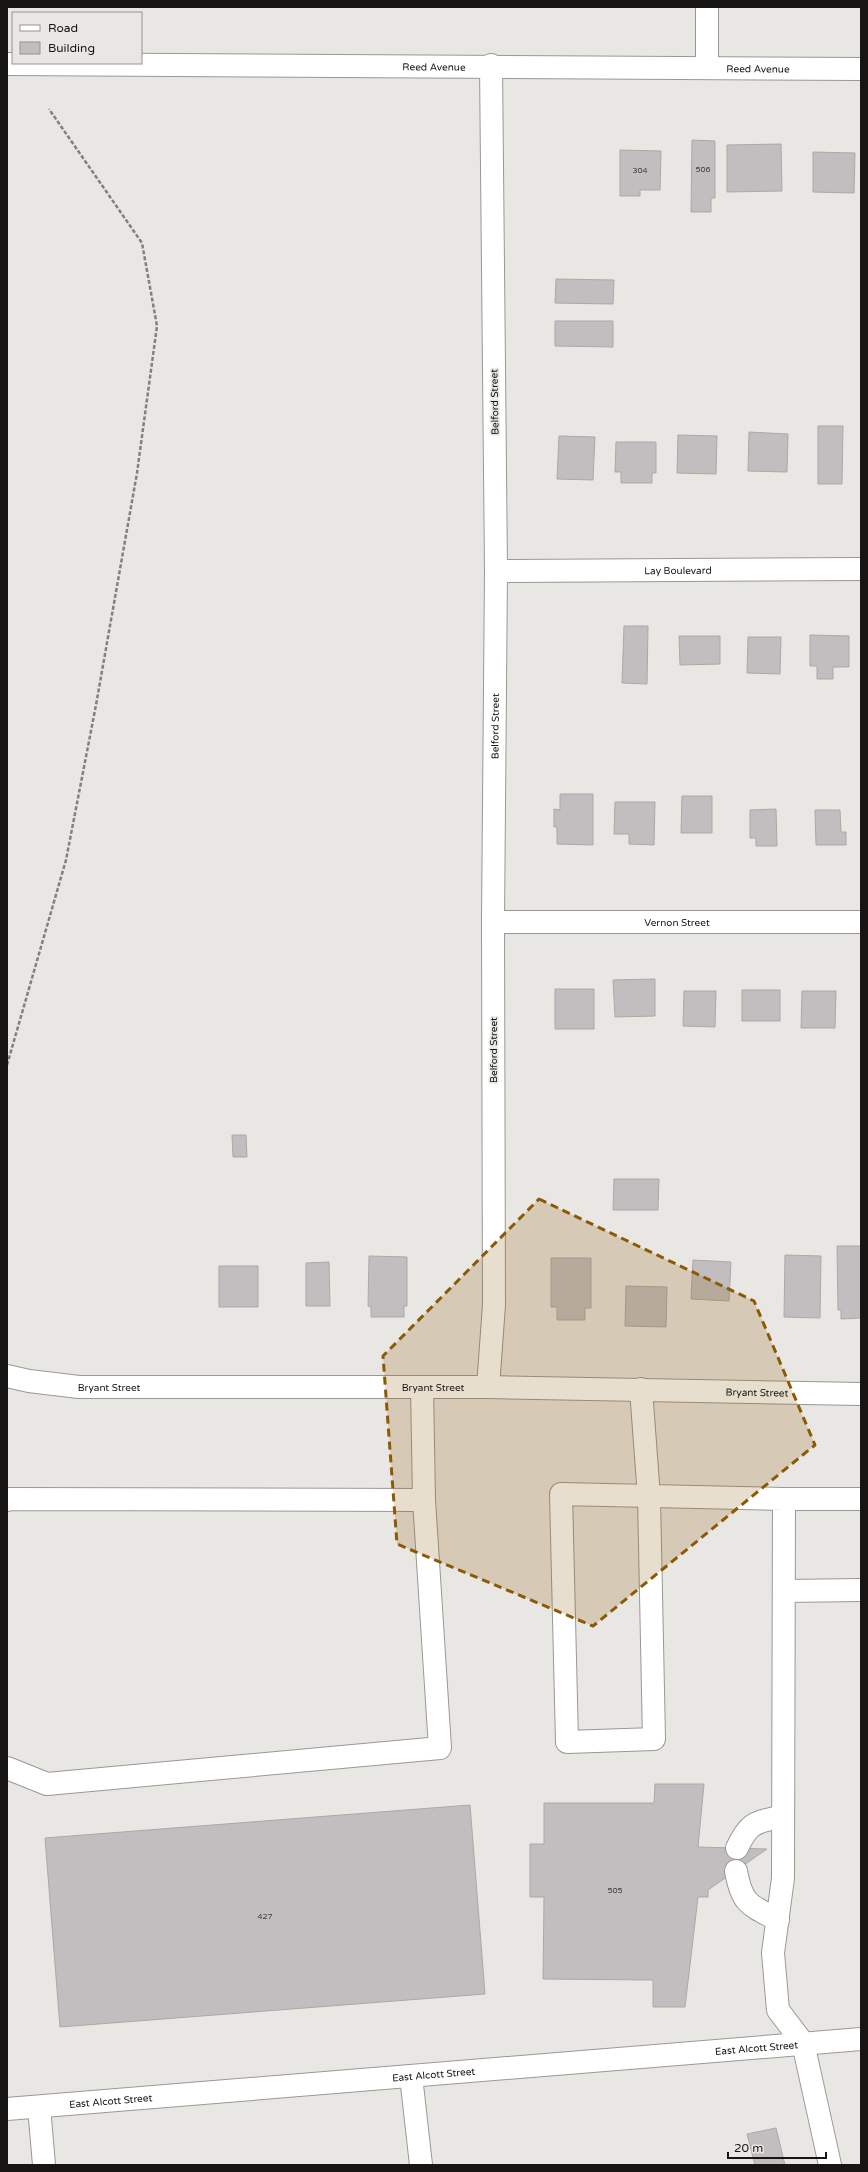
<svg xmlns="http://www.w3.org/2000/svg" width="868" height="2172" font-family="'Varela Round',sans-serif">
<rect width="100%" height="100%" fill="#e9e7e3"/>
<path fill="#c2bec0" stroke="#aca7a9" d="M 692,140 L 715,141 L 715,198 L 711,198 L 711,212 L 691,212 Z
M 781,144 L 782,191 L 727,192 L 727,145 Z
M 620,150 L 661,151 L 660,190 L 640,190 L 640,196 L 620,196 Z
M 813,152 L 855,153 L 854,193 L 813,192 Z
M 556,279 L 614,280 L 613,304 L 555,303 Z
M 555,321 L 613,321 L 613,347 L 555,346 Z
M 818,426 L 843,426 L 842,484 L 818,484 Z
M 749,432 L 788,434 L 787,472 L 748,471 Z
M 678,435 L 717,436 L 716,474 L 677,473 Z
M 559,436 L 595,437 L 593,480 L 557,479 Z
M 616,442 L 656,442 L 656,473 L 652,473 L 652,483 L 621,483 L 621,472 L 615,472 Z
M 624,626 L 648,626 L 647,684 L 622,683 Z
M 810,635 L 849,636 L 849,667 L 833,667 L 833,679 L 817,679 L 817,666 L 810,666 Z
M 679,636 L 720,636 L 720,664 L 680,665 Z
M 748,637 L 781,637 L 780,674 L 747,673 Z
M 560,794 L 593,794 L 593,845 L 557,844 L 557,827 L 554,827 L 554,809 L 560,810 Z
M 682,796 L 712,796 L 712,833 L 681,833 Z
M 615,802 L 655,802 L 654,845 L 629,844 L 629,834 L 614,834 Z
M 776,809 L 777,846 L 756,846 L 756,838 L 750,838 L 750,810 Z
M 815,810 L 840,810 L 841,832 L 846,832 L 846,845 L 816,845 Z
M 655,979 L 655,1016 L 615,1017 L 613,980 Z
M 555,989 L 594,989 L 594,1029 L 555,1029 Z
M 742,990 L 780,990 L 780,1021 L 742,1021 Z
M 684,991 L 716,991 L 715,1027 L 683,1026 Z
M 802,991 L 836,991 L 835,1028 L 801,1028 Z
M 232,1135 L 246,1135 L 247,1157 L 233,1157 Z
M 614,1179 L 659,1179 L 658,1210 L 613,1210 Z
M 837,1246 L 861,1246 L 861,1318 L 841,1319 L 841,1310 L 838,1310 Z
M 785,1255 L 821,1256 L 820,1318 L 784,1317 Z
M 369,1256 L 407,1257 L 407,1306 L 404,1306 L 404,1317 L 371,1317 L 371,1307 L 368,1306 Z
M 551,1258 L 591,1258 L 591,1308 L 585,1308 L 585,1320 L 557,1320 L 557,1307 L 551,1307 Z
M 693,1260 L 731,1262 L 729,1301 L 691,1299 Z
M 329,1262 L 330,1306 L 306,1306 L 306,1263 Z
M 219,1266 L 258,1266 L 258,1307 L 219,1307 Z
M 626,1286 L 667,1287 L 666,1327 L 625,1326 Z
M 655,1784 L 704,1784 L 698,1847 L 767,1849 L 708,1890 L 708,1897 L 698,1897 L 685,2007 L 653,2007 L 653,1980 L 543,1979 L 544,1897 L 530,1897 L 530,1844 L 544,1844 L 544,1803 L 654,1803 Z
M 470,1805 L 485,1994 L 60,2027 L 45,1838 Z
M 776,2128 L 785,2165 L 755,2165 L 747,2134 Z"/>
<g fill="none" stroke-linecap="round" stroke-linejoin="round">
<defs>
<g id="minor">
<path id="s1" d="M 7,64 L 861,69"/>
<path d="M 707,68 L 707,7"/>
<path id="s2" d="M 496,571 L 861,569"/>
<path id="s3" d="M 493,922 L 861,922"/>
<path id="s4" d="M 7,1376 L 29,1381 L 79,1387 L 488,1387 L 861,1394"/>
<path d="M 422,1387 L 424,1500"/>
<path id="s5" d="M 488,1387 L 494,1305 L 493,922 L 496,571 L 491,65"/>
<path d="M 641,1389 L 649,1497 L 654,1739 L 567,1742 L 561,1494 L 784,1499 L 783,1878 L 773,1953 L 778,2010 L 803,2043 L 830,2165"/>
<path d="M 784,1499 L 861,1499"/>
<path d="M 7,1500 L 8,1499 L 424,1500 L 440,1748 L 47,1784 L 7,1768"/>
<path d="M 784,1591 L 861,1590"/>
<path d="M 737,1848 C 750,1821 755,1823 783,1816"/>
<path d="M 736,1871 C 742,1904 749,1905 778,1920"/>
<path d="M 411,2076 L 421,2165"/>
<path d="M 39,2107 L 44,2165"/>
<path id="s6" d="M 7,2109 L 861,2039"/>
</g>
</defs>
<use href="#minor" stroke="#9a9895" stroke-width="24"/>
<path stroke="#82807e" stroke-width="2.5" stroke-dasharray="4 2" stroke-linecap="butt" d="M 7,1065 L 66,860 L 96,705 L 137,473 L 157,326 L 142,243 L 49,109"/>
<use href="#minor" stroke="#fff" stroke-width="22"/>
</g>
<path fill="#8c5904" fill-opacity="0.2" stroke="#8c5904" stroke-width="3" stroke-dasharray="8 5" stroke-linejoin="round" d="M 539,1199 L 754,1301 L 815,1445 L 593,1626 L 397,1544 L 383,1356 Z"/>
<g text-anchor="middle" stroke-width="3.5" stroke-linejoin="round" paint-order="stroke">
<g font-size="8" fill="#413f3f">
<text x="703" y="172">506</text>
<text x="640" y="173">304</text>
<text x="615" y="1893">505</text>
<text x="265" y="1919">427</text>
</g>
<g font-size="10" fill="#161514" stroke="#e9e7e3">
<text dy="4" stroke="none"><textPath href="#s1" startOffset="427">Reed Avenue</textPath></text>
<text dy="4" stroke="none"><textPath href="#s1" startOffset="751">Reed Avenue</textPath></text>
<text transform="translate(494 402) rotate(-91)" y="4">Belford Street</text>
<text dy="4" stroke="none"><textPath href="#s2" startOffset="182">Lay Boulevard</textPath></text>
<text dy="4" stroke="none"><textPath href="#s5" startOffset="661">Belford Street</textPath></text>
<text dy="4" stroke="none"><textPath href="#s3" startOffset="184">Vernon Street</textPath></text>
<text transform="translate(493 1050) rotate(-90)" y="4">Belford Street</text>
<text dy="4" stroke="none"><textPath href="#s4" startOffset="103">Bryant Street</textPath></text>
<text dy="4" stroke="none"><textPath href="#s4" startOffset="427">Bryant Street</textPath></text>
<text dy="4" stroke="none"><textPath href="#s4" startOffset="751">Bryant Street</textPath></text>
<text dy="4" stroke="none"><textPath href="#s6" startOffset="752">East Alcott Street</textPath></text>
<text dy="4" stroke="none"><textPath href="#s6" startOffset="428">East Alcott Street</textPath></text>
<text dy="4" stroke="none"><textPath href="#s6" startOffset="104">East Alcott Street</textPath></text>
</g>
</g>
<rect width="868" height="2172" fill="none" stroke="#161514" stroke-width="16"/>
<rect x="12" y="12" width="130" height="52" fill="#e9e7e3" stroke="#959390"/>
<rect x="20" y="25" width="20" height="6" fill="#ffffff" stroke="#959390"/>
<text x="48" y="32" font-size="12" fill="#161514">Road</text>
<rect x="20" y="42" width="20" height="12" fill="#c2bec0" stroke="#959390"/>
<text x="48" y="52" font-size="12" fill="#161514">Building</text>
<path d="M728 2152v6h98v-6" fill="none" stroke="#161514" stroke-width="2"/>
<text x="734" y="2152" font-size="12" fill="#161514" stroke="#e9e7e3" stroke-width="3" paint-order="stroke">20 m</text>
</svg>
